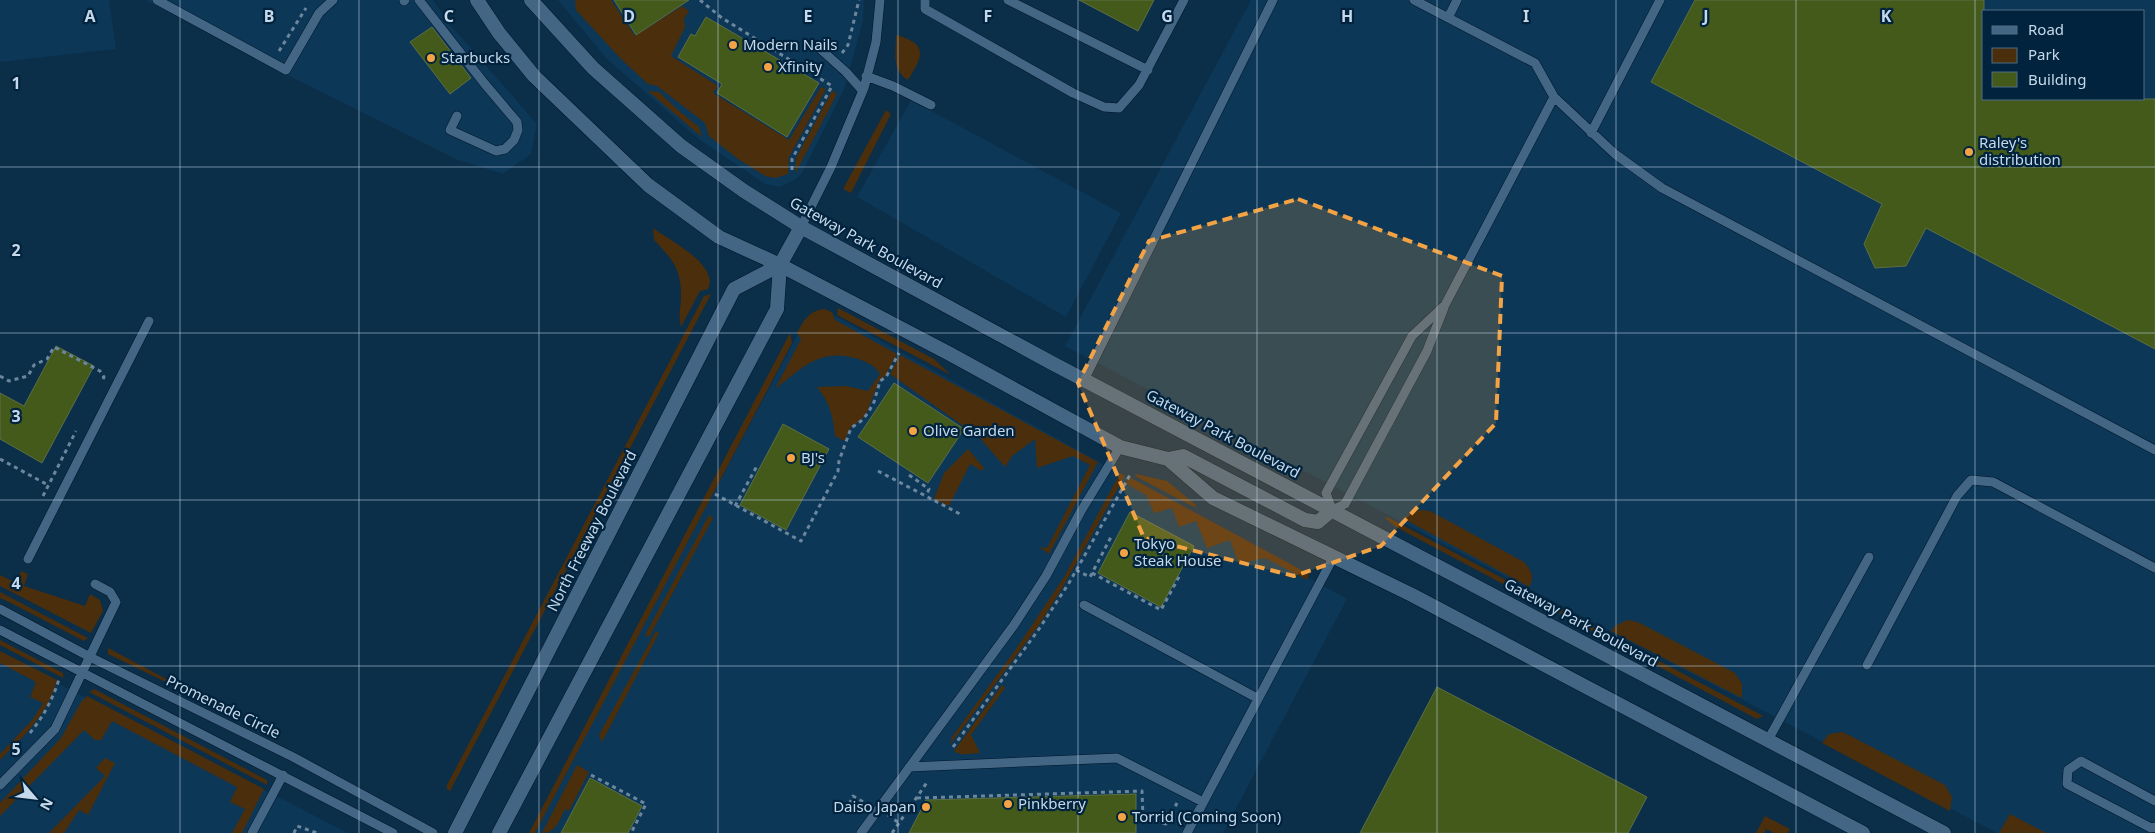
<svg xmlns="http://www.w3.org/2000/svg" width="2155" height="833" font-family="'Noto Sans',sans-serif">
<rect width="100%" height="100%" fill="#0b2e49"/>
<path fill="#0c3757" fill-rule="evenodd" d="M 0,0 L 109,0 L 116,49 L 0,62 Z
M 145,0 L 433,0 L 447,21 L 537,124 L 531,154 L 503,174 L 458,160 L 265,64 Z
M 558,0 L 864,0 L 863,21 L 845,87 L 802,173 L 796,179 L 780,187 L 765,184 L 700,140 L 607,59 Z
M 1251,0 L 2155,0 L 2155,833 L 1997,833 L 1065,346 ZM 1984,11 L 2144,11 L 2144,99 L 1984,99 Z
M 911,100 L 1121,213 L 1066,317 L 857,197 Z
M 832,314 L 1347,599 L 1223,833 L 533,833 L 799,332 Z
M 0,654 L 59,684 L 348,833 L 0,833 Z"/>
<path fill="#4b2e0c" d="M 575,0 L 611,0 L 635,36 L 682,6 L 689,11 L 684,19 L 685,27 L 671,56 L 718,86 L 713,93 L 789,140 L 821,87 L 826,89 L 789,157 L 788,174 L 775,178 L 765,176 L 738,159 L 709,136 L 705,123 L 657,86 L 648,84 L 620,58 L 576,10 Z
M 896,35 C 929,44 923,56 908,80 C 891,70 896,53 896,35 Z
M 648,91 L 659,92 L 678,110 L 699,127 L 702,137 Z
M 832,91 L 837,94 L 795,174 L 796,158 Z
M 886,110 L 891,114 L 851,193 L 843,189 Z
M 653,228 C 669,240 720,265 708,289 L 700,291 L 681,327 C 678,314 681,308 681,295 C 681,268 672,259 654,240 Z
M 711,294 L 450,791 L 447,789 L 447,785 L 704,296 Z
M 838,308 L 934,359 L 951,375 L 837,315 Z
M 824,309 L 832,312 L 835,320 L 897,354 L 885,376 L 879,381 L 867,412 L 861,420 L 851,427 L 844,441 L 835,436 C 833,416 830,403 817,387 L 846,386 L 868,391 L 880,374 C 875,366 868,362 858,359 C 820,347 802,368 775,389 L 801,339 L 797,333 C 804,320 809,311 824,309 Z
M 790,333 L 792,343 L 535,833 L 529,833 Z
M 900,355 L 1098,462 L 1049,554 L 1039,547 L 1047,548 L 1090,465 L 1073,456 L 1037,468 L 1035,439 L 1012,456 L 1005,467 L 979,437 L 890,374 Z
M 968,449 L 984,468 L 982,471 L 970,464 L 949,506 L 934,499 L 944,473 Z
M 1120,473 L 1125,476 L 1060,592 L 1039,625 L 950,745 L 952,737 L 1016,649 L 1064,577 Z
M 1136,474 L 1167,481 L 1197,506 L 1194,507 L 1135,476 Z
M 1131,478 L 1309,574 L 1307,580 L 1265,558 L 1239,564 L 1230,540 L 1207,548 L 1196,521 L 1179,527 L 1172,508 L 1154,513 L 1146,495 L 1125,483 Z
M 1419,510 L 1430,511 L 1524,562 C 1531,570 1535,577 1529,587 L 1404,519 L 1408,515 Z
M 709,515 L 713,518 L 649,637 L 645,635 Z
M 1387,517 L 1389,518 L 1763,716 L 1757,719 L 1396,527 L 1385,518 Z
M 21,571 L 28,574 L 24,586 L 85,606 L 90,594 L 100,600 L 103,611 L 91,633 L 0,586 L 0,575 L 16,583 Z
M 0,592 L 88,638 L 84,641 L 9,602 L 0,598 Z
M 1627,620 L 1638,622 L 1735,673 L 1742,684 L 1742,698 L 1611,631 L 1615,626 Z
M 656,631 L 659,633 L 602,742 L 599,735 Z
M 0,640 L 63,673 L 63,678 L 0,645 Z
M 108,648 L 204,699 L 203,700 L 108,654 Z
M 0,651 L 57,680 C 49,713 23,737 0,760 L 0,754 L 33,719 L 43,703 L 30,697 L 36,682 L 0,663 Z
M 1002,685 L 1005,688 L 971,735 L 980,753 C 971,753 961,757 954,751 Z
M 94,689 L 267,780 L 267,785 L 89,692 Z
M 87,696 L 264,789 L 242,833 L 232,833 L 245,809 L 230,802 L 237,787 L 112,721 L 101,740 L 95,740 L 84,730 L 0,816 L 0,803 L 61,738 L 81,702 Z
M 1843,732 L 1945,785 L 1952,797 L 1950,811 L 1822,743 L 1829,734 Z
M 105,758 L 115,763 L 88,815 L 79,810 L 64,833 L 49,833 L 105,776 L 96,768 Z
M 577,765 L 589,772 L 569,811 L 565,809 C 559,821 556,833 542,833 Z
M 2010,814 L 2046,833 L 1999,833 Z
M 1765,816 L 1790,829 L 1788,833 L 1774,833 L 1766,829 L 1764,833 L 1756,833 Z"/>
<path fill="#435a1b" stroke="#5d6e46" d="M 614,0 L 689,0 L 636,35 Z
M 1079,0 L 1154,0 L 1138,31 Z
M 1695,0 L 1984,0 L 1984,99 L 2155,99 L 2155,349 L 1926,228 L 1906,266 L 1875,268 L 1864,244 L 1882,204 L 1651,82 Z
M 706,17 L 819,83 L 787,137 L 717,93 L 722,84 L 678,57 L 691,34 L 695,36 Z
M 432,27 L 471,78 L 450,94 L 410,42 Z
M 56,346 L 94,366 L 42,463 L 0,439 L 0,393 L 24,406 Z
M 894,383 L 964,429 L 928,483 L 858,437 Z
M 783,424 L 829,449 L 786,530 L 740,505 Z
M 1130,512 L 1194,546 L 1161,607 L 1098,573 Z
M 1437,687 L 1647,797 L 1628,833 L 1360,833 Z
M 590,778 L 642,806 L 628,833 L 561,833 Z
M 1136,794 L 1136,833 L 909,833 L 926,800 Z"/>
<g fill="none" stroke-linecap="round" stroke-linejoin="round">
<defs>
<path id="service" d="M 157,0 L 286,70 L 319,13 L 333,0
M 419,0 L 484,83 L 517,122 L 518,130 L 514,140 L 505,149 L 496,151 L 450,130 L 457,116
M 925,0 L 925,9 L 1073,93 L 1104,107 L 1119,108 L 1139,85 L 1184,0
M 1008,0 L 1148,70
M 1414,0 L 1535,63 L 1554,97 L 1615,154 L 1662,188 L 2155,450
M 404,1 L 405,0
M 1448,18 L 1457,0
M 817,46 L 846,72 L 862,90
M 866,76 L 893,86 L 931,105
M 1591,133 L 1660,0
M 801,227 L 831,167 L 864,88 L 876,42 L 880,0
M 1445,305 L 1412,336 L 1326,493 L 1332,510 L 1345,504 L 1427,351 L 1445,305 L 1554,97
M 1084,380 L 1273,0
M 28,559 L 149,321
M 1084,605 L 1257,698
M 0,609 L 90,657 L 293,757 L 433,833
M 0,630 L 393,833
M 1867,665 L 1957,496 L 1971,480 L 1993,482 L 2155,568
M 1768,740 L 1869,557
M 909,767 L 1117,758 L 1203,802
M 0,785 L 55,729 L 116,602 L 110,592 L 95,584
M 2155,801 L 2081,761 L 2068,770 L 2067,784 L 2151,828 L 2155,827
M 252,833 L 283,775
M 861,833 L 1014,625 L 1046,576 L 1081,511 L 1120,447
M 1187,833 L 1333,558"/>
<path id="tertiary" d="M 477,0 L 499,33 L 534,76 L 648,185 L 719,237 L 780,265 L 950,354 L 1120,447 L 1168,459 L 1213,498 L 1412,595 L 1863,833
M 531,0 L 593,68 L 681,146 L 744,191 L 801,227 L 1050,362 L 1944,833
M 1168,459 L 1183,456 L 1305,520 L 1318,522 L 1332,510
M 455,833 L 734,289 L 780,265
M 499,833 L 777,309 L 780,265 L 801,227"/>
</defs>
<use href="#service" stroke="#001529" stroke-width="10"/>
<use href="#tertiary" stroke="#001529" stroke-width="15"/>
<path stroke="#6c879d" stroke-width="3" stroke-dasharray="4 4" stroke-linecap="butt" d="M 700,0 L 722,18 L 832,86 L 792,159 L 792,174
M 279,51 L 306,8
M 842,53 L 848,45 L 859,0
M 0,376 L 9,381 L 28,376 L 34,365 L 47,359 L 54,347 L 100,371 L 104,377 L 103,379
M 0,459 L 48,485
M 878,471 L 960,514
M 909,475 L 929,489 L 926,496
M 715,494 L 801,541 L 838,471 L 839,461 L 851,428 L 861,421 L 868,413 L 874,402 L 880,381 L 886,377 L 899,353
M 43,496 L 76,431
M 735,506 L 758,464
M 1076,570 L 1090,577 L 1111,537
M 1092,573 L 1161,610 L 1180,575
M 30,733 C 43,717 53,699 59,679
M 953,747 L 1039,629 L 1069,583 L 1130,475
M 591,775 L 646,804 L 631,833
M 917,798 L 1142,791 L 1143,818 L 1166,824 L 1177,803
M 846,811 L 853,796 L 867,804
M 888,815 L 899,823
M 294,833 L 297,826 L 317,833
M 892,833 L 928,781"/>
<use href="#service" stroke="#446685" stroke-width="9"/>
<use href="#tertiary" stroke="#446685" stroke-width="14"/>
</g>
<path fill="#f4a344" fill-opacity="0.2" stroke="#f4a344" stroke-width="4" stroke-dasharray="10 6" stroke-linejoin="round" d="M 1298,199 L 1502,276 L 1496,423 L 1381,546 L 1294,576 L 1144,538 L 1078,383 L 1149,241 Z"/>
<path fill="none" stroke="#c6d9ea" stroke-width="1" stroke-opacity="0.55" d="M 180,0 L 180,833M 359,0 L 359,833M 539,0 L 539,833M 718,0 L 718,833M 898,0 L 898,833M 1078,0 L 1078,833M 1257,0 L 1257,833M 1437,0 L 1437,833M 1616,0 L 1616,833M 1796,0 L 1796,833M 1975,0 L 1975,833M 0,167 L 2155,167M 0,333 L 2155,333M 0,500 L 2155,500M 0,666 L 2155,666"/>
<g fill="#f4a344" stroke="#01233e" stroke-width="2">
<circle cx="733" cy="45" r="5"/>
<circle cx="431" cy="58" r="5"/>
<circle cx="768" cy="67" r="5"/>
<circle cx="1969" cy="152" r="5"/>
<circle cx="913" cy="431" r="5"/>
<circle cx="791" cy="458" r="5"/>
<circle cx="1124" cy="553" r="5"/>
<circle cx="1008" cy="804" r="5"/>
<circle cx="926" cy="807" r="5"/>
<circle cx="1122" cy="817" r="5"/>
</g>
<g text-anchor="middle" stroke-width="4.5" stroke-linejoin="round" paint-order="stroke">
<g font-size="15" fill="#c6d9ea" stroke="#01233e" text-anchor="start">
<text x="743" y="50">Modern Nails</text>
<text x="441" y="63">Starbucks</text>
<text x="778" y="72">Xfinity</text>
<text x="1979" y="148">Raley's<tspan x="1979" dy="17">distribution</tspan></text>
<text x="923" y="436">Olive Garden</text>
<text x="801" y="463">BJ's</text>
<text x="1134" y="549">Tokyo<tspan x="1134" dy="17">Steak House</tspan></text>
<text x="1018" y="809">Pinkberry</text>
<text x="916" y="812" text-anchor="end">Daiso Japan</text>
<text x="1132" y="822">Torrid (Coming Soon)</text>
</g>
<g font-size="15" fill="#c6d9ea" stroke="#01233e">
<text transform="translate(866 243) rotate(29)" y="5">Gateway Park Boulevard</text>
<text transform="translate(1223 434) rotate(28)" y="5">Gateway Park Boulevard</text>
<text transform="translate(592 531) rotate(-63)" y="5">North Freeway Boulevard</text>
<text transform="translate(1581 623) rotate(28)" y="5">Gateway Park Boulevard</text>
<text transform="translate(223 707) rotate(26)" y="5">Promenade Circle</text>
</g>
</g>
<g font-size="16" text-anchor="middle" font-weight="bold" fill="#c6d9ea" stroke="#01233e" stroke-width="4.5" stroke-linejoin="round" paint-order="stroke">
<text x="90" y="22">A</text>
<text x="269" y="22">B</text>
<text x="449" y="22">C</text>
<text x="629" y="22">D</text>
<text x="808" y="22">E</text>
<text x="988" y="22">F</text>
<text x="1167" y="22">G</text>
<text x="1347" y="22">H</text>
<text x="1526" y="22">I</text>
<text x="1706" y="22">J</text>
<text x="1886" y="22">K</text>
<text x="16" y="89">1</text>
<text x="16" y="256">2</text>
<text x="16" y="422">3</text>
<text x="16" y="589">4</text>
<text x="16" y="755">5</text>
</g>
<rect x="1982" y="10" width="162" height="90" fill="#01233e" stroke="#506c83"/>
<rect x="1992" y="26" width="25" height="8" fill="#446685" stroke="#506c83"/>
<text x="2028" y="35" font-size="15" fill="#c6d9ea">Road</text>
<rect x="1992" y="48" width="25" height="15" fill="#4b2e0c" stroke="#506c83"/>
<text x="2028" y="60" font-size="15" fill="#c6d9ea">Park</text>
<rect x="1992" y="72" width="25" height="15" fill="#435a1b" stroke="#506c83"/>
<text x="2028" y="85" font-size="15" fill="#c6d9ea">Building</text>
<g transform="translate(35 798) rotate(118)" stroke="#01233e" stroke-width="4" paint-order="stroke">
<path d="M0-4L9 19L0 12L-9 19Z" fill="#c6d9ea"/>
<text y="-8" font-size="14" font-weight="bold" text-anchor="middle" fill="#c6d9ea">N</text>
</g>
</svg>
